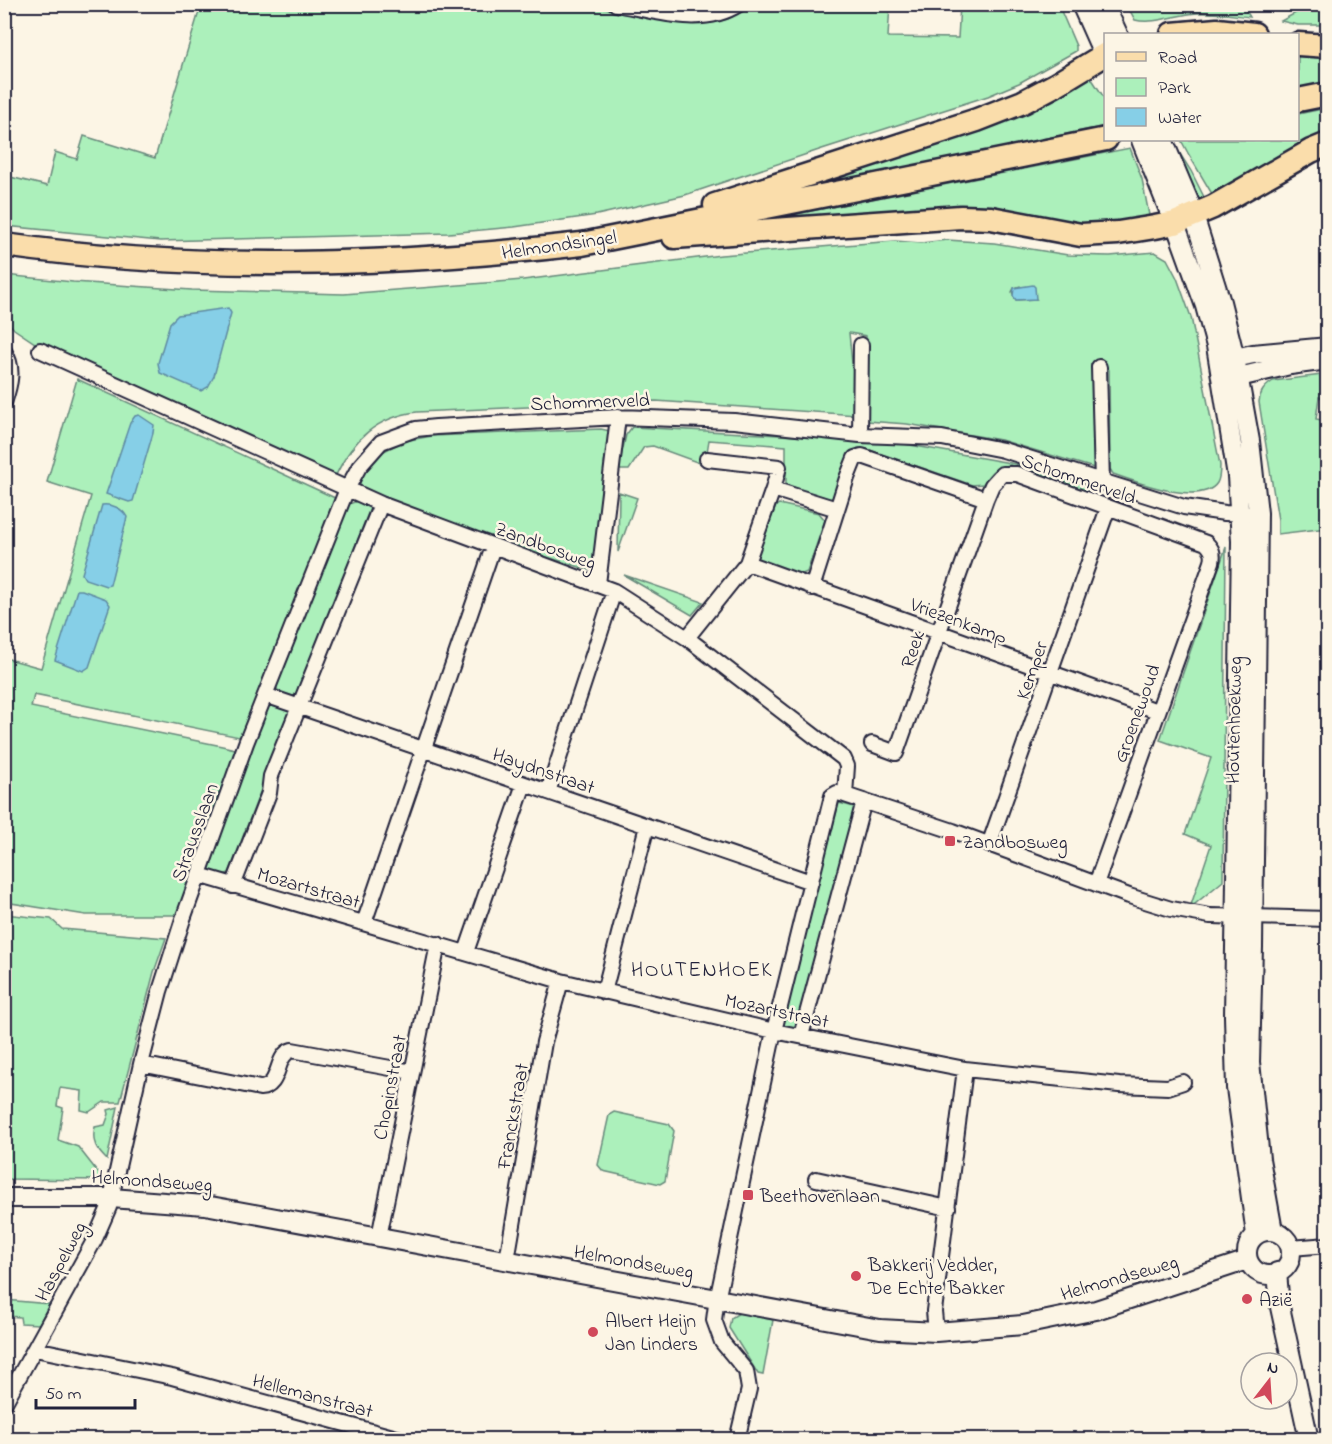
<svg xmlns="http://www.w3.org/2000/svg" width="1332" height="1444" font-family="'Indie Flower',sans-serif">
<rect width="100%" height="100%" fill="#fcf5e5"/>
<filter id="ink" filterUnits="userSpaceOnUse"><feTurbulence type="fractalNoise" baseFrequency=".0167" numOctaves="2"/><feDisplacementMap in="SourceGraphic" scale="12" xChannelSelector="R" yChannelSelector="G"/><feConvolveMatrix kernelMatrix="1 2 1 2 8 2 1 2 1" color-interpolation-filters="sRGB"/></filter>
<g filter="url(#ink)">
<path fill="#acf0bb" stroke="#67897b" stroke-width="1.5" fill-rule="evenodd" d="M 579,4 L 680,20 L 711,23 L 728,19 L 753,5 L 890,4 L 888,37 L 958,38 L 960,5 L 1058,4 L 1076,46 L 1076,51 L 1019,83 L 988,96 L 822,149 L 685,195 L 597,215 L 514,227 L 449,233 L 160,241 L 5,226 L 5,196 L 10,177 L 47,186 L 55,152 L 77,159 L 84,136 L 155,158 L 201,5 Z
M 1312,4 L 1327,5 L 1327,25 L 1298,25 L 1281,21 Z
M 1127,5 L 1243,5 L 1250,17 C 1232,15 1215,12 1197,13 C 1177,14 1154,25 1135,20 Z
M 1298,50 L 1327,53 L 1327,83 L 1298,89 Z
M 1088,73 L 1105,99 L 1105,126 L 780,194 Z
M 1327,108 L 1327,136 L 1215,199 L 1189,155 L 1181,140 L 1298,140 L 1298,114 Z
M 1175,146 L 1191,171 L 1206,201 L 1199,202 Z
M 1130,148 L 1142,179 L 1150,220 L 1056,225 L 705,232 Z
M 947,240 L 994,243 L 1068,255 L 1110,256 L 1155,252 L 1167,259 L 1177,278 L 1191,317 L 1220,465 C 1220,471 1220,478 1217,483 C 1201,507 1134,481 1113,474 L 1110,469 L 1109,370 L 1096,370 L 1097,465 L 1094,468 L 1001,440 L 907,424 L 867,421 L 866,336 L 849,333 L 857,415 L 656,401 L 417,412 C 377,417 353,439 336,475 L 288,456 L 35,343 L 14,329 L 5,319 L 5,275 L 73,282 L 192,290 L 344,294 L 523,280 L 721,255 L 895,241 L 921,243 ZM 1020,286 L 1036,299 L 1016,300 L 1012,292 L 1014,288 Z
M 1322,375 L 1327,375 L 1324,398 L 1319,397 L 1316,419 L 1327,421 L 1327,528 L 1278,534 L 1278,520 L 1259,402 C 1260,392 1264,387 1273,381 Z
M 77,379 L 335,498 L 244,738 L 34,695 L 31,707 L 222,746 L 235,749 L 238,753 L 180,912 L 177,915 L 86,915 L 5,902 L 4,733 L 7,720 L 5,719 L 5,658 L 41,668 L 91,496 L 47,482 Z
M 632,427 L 780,435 L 904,444 L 1016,464 L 1087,484 L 1090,486 L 1091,492 L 1090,494 L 1010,465 C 995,467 991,471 983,484 L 972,485 L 867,449 L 858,448 L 849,455 L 836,497 L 826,500 L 786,484 L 786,446 L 709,440 L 705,465 L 653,446 L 644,447 L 629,470 L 618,470 L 626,435 Z
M 601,429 L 610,431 L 594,569 L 589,570 L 512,546 L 361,490 L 359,476 L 369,463 L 382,452 L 404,441 L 432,436 Z
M 619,492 L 637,498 L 618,552 Z
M 357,501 L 369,505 L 370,508 L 298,694 L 291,698 L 280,694 L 275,685 L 344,506 Z
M 779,504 L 819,513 L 825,520 L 807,572 L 800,575 L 760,561 L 756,557 L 776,506 Z
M 1226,547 L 1223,881 L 1190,908 L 1211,845 L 1185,834 L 1211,758 L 1160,740 Z
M 624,575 L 703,602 L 692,615 Z
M 276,703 L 287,707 L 290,714 L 229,873 L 223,875 L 211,872 L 207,864 L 266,708 Z
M 839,803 L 858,808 L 799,1033 L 780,1028 Z
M 4,914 L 51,919 L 62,929 L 166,938 L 154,972 L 120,1102 L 104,1102 L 89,1112 L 81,1110 L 82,1091 L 60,1088 L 57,1106 L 63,1108 L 58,1140 L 78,1147 L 104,1180 L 5,1179 Z
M 118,1107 L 107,1160 C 97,1150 91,1142 95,1127 L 105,1125 L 109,1114 L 108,1110 Z
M 614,1112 L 669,1124 L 674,1131 L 665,1181 L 660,1184 L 603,1171 L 598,1165 L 609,1115 Z
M 5,1300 L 49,1304 L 39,1324 L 21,1323 L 20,1317 L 5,1316 Z
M 739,1313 L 773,1320 L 763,1375 L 758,1374 L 729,1328 L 731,1318 Z"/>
<path fill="#86cfe7" stroke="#5e8aa2" stroke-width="1.5" d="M 1033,285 L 1035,287 L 1036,299 L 1016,300 L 1013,296 L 1014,288 Z
M 228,308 L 231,313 L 214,376 L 208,387 L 201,391 L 160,373 L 158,363 L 170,323 L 178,315 Z
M 139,415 L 154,425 L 153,433 L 133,501 L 129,502 L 106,494 L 130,423 L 135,416 Z
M 102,505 C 112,504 122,508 127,517 L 110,585 L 106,586 L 85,579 L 82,574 Z
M 82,590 L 106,599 L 110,605 L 89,667 L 83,671 L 55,660 L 77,590 Z"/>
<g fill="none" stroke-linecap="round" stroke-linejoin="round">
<defs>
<path id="minor" d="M 616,4 C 655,11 703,28 739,4
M 40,350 L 381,504 L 614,591 L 687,638 L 844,759 L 847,766 L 845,795
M 4,351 C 15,368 10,385 4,403
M 1099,367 L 1102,483
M 860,435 L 861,345
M 707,459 L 779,467 L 773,489 L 837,509
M 747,563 L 1157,711
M 598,584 L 618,417
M 812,588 L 847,478 L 855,458 L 862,456 L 986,499 L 992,485 L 1002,474 L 1017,474 L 1206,543 C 1212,549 1214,553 1212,562 L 1096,884
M 687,638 L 747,563 L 773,489
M 265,695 L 811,882
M 872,744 L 896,753 L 986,499
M 548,792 L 614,591
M 989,845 L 1108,508
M 199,875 L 561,981 L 774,1031 L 965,1069 L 1119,1085 L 1168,1087 L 1183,1082
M 233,886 L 269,793 L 271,776 L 381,504
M 364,923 L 493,547
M 466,952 L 524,784
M 604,992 L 647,826
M 801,1036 L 864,801
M 141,1064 L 260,1088 C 282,1087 274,1055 292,1050 L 412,1072
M 816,1179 L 948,1208
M 379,1237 L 438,944
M 1291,1248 L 1328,1245
M 507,1260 L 544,1042 L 561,981
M 936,1332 L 934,1311 L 965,1069
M 35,1349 L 172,1377 L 404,1440
M 4,1404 L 95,1239 L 109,1207 L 141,1064 L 160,991 L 183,919 L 246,743 L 347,489 L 359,467 L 381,442 L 416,429 L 436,427 L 618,417 L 734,421 L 860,435 L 942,438 L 1003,450 L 1184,507 L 1225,513 L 1248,514
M 737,1440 L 749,1389 L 746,1371 L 722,1342 L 714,1320 L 716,1305 L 774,1031 L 832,796 L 837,793 L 845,795 L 953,831 L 1129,896 L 1171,909 L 1210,916 L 1328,919"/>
<path id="tertiary" d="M 1194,216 L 1221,302 L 1235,358 L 1250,441 L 1258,513 L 1253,947 L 1250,1062 L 1260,1159 L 1273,1231
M 1175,223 L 1205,306 L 1216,346 L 1237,476 L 1241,541 L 1234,1016 L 1236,1088 L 1256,1235
M 1227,364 L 1235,358 L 1253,354 L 1328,347
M 1229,374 L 1239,377 L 1290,365 L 1328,360
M 4,1198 L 111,1198 L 205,1205 L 880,1329 L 936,1332 L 1023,1325 L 1096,1310 L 1248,1260
M1247 1253a22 22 0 1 1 44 0a22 22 0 1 1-44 0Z
M 1277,1272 L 1280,1307 L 1309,1440"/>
<path id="secondary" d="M 1082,4 L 1106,58
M 1103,4 L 1117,34
M 1142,140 L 1175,223
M 1162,140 L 1194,216"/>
<path id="primary" d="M 1172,34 L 1217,30 L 1254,34
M 1298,44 L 1328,46
M 1298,100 L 1328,94
M 715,205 L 977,120 L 1023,102 L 1055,85 L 1106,54
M 674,237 L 961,217 L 991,218 L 1081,235 L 1118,233 L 1155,227 L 1175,223 L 1213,207 L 1311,151 L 1328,144
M 4,245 C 198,272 389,266 582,244 L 1106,139"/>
</defs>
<use href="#minor" stroke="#22223b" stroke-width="18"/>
<use href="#tertiary" stroke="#22223b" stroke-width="22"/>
<use href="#secondary" stroke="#22223b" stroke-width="24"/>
<use href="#primary" stroke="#22223b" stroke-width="27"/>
<use href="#minor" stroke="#fcf5e5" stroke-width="14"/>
<use href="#tertiary" stroke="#fcf5e5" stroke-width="18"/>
<use href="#secondary" stroke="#fcf5e5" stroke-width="20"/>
<use href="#primary" stroke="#faddab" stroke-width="22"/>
</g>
</g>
<g fill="#d1495b" stroke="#fcf5e5" stroke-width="2">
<rect x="944" y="835" width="12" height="12" rx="3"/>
<rect x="742" y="1189" width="12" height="12" rx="3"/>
<circle cx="856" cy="1276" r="6"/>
<circle cx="1247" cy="1299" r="6"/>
<circle cx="593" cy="1332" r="6"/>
</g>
<g text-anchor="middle" stroke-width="5" stroke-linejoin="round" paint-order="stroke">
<g font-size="20" fill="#22223b" stroke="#fcf5e5">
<text transform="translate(559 244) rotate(-8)" y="7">Helmondsingel</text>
<text transform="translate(590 401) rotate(-2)" y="7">Schommerveld</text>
<text transform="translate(1079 478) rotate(19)" y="7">Schommerveld</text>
<text transform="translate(546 545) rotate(20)" y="7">Zandbosweg</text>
<text transform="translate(959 620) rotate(20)" y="7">Vriezenkamp</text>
<text transform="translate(912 649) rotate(-72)" y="7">Reek</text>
<text transform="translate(1031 670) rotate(-71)" y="7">Kemper</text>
<text transform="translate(1136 713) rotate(-70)" y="7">Groenewoud</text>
<text transform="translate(1233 720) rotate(-89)" y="7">Houtenhoekweg</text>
<text transform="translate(544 770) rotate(19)" y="7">Haydnstraat</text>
<text transform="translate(194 832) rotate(-70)" y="7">Strausslaan</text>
<text transform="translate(309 887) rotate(16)" y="7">Mozartstraat</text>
<text transform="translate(777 1010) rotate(12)" y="7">Mozartstraat</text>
<text transform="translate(389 1087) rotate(-79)" y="7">Chopinstraat</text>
<text transform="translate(512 1116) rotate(-80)" y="7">Franckstraat</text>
<text transform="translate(152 1180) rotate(4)" y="7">Helmondseweg</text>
<text transform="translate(60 1261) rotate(-62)" y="7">Haspelweg</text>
<text transform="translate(634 1261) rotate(10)" y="7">Helmondseweg</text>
<text transform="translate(1119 1277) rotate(-16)" y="7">Helmondseweg</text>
<text transform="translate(313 1395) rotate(15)" y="7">Hellemanstraat</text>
</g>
<g font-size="20" fill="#22223b" stroke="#fcf5e5" text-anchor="start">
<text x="962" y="848">Zandbosweg</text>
<text x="760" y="1202">Beethovenlaan</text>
<text x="868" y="1271">Bakkerij Vedder,<tspan x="868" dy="23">De Echte Bakker</tspan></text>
<text x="1259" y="1306">Azië</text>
<text x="605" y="1327">Albert Heijn<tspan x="605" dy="23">Jan Linders</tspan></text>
</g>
<g font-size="21" letter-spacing="1.5" fill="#22223b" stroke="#fcf5e5">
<text x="702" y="976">HOUTENHOEK</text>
</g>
</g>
<rect width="1332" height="1444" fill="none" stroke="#fcf5e5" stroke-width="24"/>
<rect x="12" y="12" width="1308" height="1420" fill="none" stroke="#22223b" stroke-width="2" filter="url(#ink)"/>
<rect x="1104" y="33" width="195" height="108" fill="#fcf5e5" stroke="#a5a1a1" stroke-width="1.5"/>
<rect x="1116" y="52" width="30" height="9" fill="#faddab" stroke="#a5a1a1" stroke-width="1.5"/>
<text x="1158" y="63" font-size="18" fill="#22223b">Road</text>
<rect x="1116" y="78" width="30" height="18" fill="#acf0bb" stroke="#a5a1a1" stroke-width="1.5"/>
<text x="1158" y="93" font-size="18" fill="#22223b">Park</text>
<rect x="1116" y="108" width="30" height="18" fill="#86cfe7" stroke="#a5a1a1" stroke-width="1.5"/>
<text x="1158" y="123" font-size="18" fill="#22223b">Water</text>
<g transform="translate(1269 1381) rotate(17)"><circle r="28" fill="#fcf5e5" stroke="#a5a1a1" stroke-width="1.5"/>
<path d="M0-4.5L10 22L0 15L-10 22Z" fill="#d1495b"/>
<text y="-9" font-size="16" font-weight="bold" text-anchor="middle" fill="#22223b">N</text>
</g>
<path d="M36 1399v9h99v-9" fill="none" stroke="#22223b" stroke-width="3"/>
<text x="45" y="1399" font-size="18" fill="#22223b" stroke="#fcf5e5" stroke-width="4.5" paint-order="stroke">50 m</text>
</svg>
